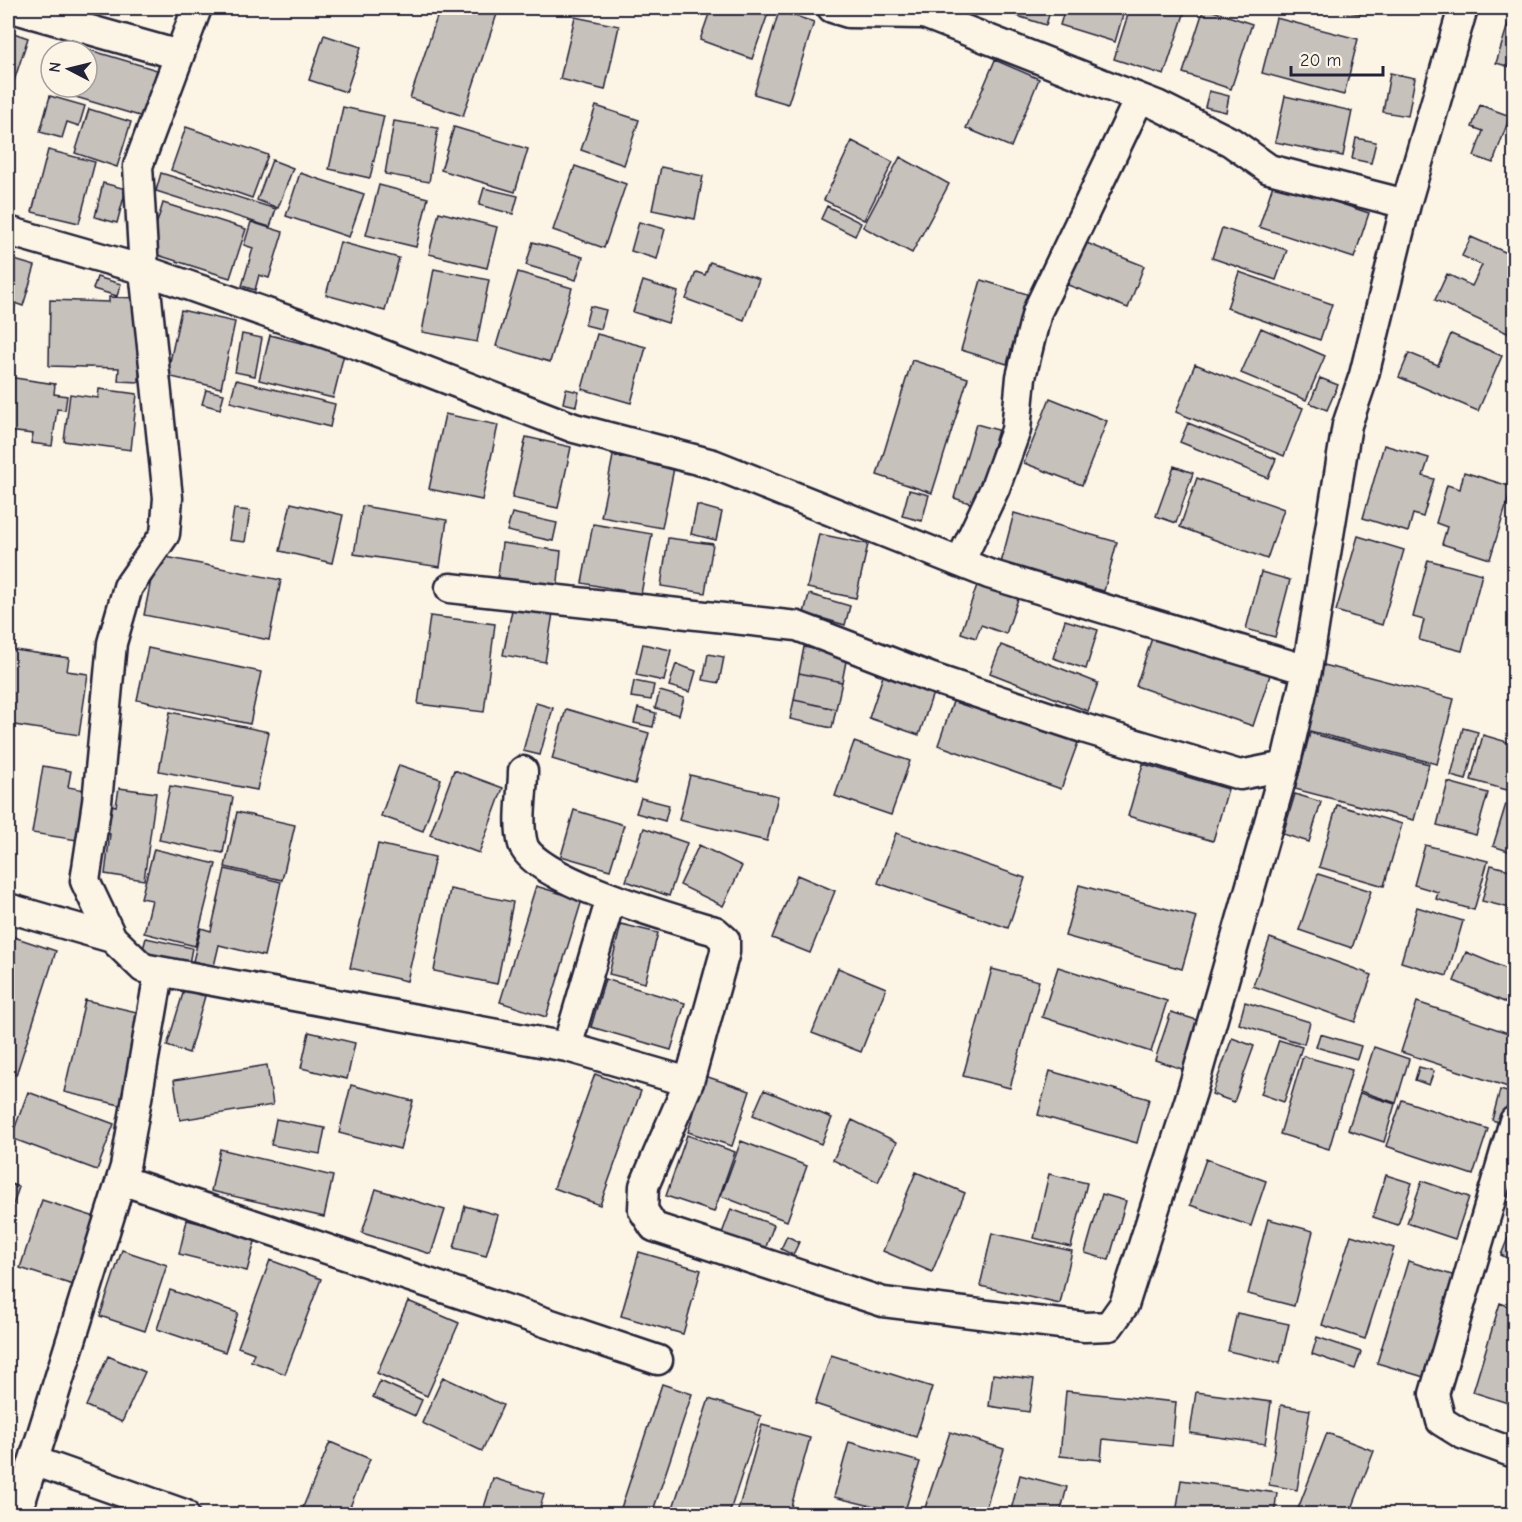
<svg xmlns="http://www.w3.org/2000/svg" width="1522" height="1522" font-family="'Comic Neue',sans-serif">
<rect width="100%" height="100%" fill="#fcf5e5"/>
<filter id="ink" filterUnits="userSpaceOnUse"><feTurbulence type="fractalNoise" baseFrequency=".0167" numOctaves="2"/><feDisplacementMap in="SourceGraphic" scale="12" xChannelSelector="R" yChannelSelector="G"/><feConvolveMatrix kernelMatrix="1 2 1 2 8 2 1 2 1" color-interpolation-filters="sRGB"/></filter>
<g filter="url(#ink)">
<path fill="#c6c1bb" stroke="#22223b" stroke-width="1.5" d="M 440,8 L 499,8 L 463,116 L 410,98 Z
M 711,8 L 770,8 L 752,59 L 700,40 Z
M 992,8 L 1051,8 L 1046,25 Z
M 1065,8 L 1125,8 L 1115,42 L 1060,25 Z
M 1130,8 L 1186,8 L 1164,75 L 1114,59 Z
M 1204,8 L 1252,24 L 1231,89 L 1183,73 Z
M 1323,8 L 1362,8 L 1361,14 Z
M 1513,8 L 1514,8 L 1514,68 L 1496,63 Z
M 779,11 L 814,22 L 788,104 L 754,94 Z
M 575,17 L 619,26 L 605,90 L 560,79 Z
M 1276,18 L 1358,39 L 1344,95 L 1262,73 Z
M 8,31 L 28,38 L 14,81 L 8,79 Z
M 324,35 L 361,47 L 346,92 L 309,80 Z
M 83,48 L 157,70 L 143,117 L 69,95 L 71,87 L 87,87 L 87,51 L 82,51 Z
M 995,60 L 1039,79 L 1011,147 L 966,128 Z
M 1390,73 L 1415,78 L 1408,116 L 1383,112 Z
M 1209,91 L 1229,96 L 1226,112 L 1205,107 Z
M 50,96 L 85,106 L 79,126 L 67,122 L 62,138 L 40,132 Z
M 1285,96 L 1352,111 L 1343,156 L 1275,142 Z
M 1480,105 L 1510,116 L 1493,163 L 1474,156 L 1483,131 L 1472,127 Z
M 596,106 L 639,120 L 624,165 L 581,150 Z
M 343,107 L 384,116 L 370,178 L 329,169 Z
M 89,109 L 131,122 L 117,167 L 75,153 Z
M 394,121 L 438,128 L 429,182 L 385,174 Z
M 186,127 L 268,155 L 252,198 L 171,170 Z
M 454,127 L 528,149 L 515,192 L 441,170 Z
M 1356,138 L 1376,142 L 1371,163 L 1352,159 Z
M 852,141 L 893,162 L 864,220 L 824,200 Z
M 48,150 L 95,162 L 79,223 L 32,212 Z
M 900,157 L 949,184 L 912,253 L 863,227 Z
M 272,160 L 293,168 L 278,208 L 257,200 Z
M 575,166 L 626,184 L 604,248 L 553,230 Z
M 661,167 L 703,176 L 695,219 L 652,210 Z
M 161,173 L 276,209 L 270,227 L 156,191 Z
M 300,173 L 364,194 L 349,237 L 286,216 Z
M 1274,182 L 1369,213 L 1354,258 L 1259,227 Z
M 103,183 L 126,189 L 117,223 L 95,217 Z
M 379,185 L 428,198 L 416,247 L 366,235 Z
M 484,188 L 518,196 L 513,214 L 479,205 Z
M 163,203 L 246,229 L 230,278 L 148,252 Z
M 827,206 L 861,223 L 855,236 L 821,219 Z
M 439,212 L 497,227 L 487,268 L 429,254 Z
M 251,222 L 283,232 L 269,278 L 259,275 L 255,290 L 242,286 L 253,248 L 244,245 Z
M 639,222 L 665,229 L 657,259 L 631,251 Z
M 1222,228 L 1287,250 L 1276,280 L 1212,258 Z
M 1471,237 L 1514,256 L 1514,336 L 1435,300 L 1447,274 L 1472,286 L 1482,265 L 1462,256 Z
M 340,242 L 399,258 L 385,311 L 326,295 Z
M 533,242 L 583,257 L 576,280 L 526,265 Z
M 1084,242 L 1144,266 L 1128,308 L 1068,285 Z
M 11,259 L 35,266 L 23,306 L 8,301 L 8,272 Z
M 710,262 L 759,279 L 744,320 L 686,299 L 696,272 L 705,275 Z
M 434,269 L 489,280 L 477,342 L 422,332 Z
M 518,272 L 572,288 L 550,362 L 496,346 Z
M 1239,272 L 1332,304 L 1320,340 L 1227,308 Z
M 97,277 L 121,284 L 117,296 L 93,289 Z
M 981,280 L 1027,294 L 1007,364 L 961,350 Z
M 643,281 L 678,292 L 668,323 L 633,312 Z
M 109,297 L 141,298 L 139,382 L 118,381 L 119,368 L 49,366 L 50,300 L 109,302 Z
M 8,303 L 15,306 L 9,325 L 8,324 Z
M 590,306 L 606,310 L 601,329 L 585,325 Z
M 181,310 L 235,322 L 221,388 L 167,376 Z
M 1261,328 L 1325,356 L 1306,400 L 1241,373 Z
M 242,334 L 262,338 L 255,376 L 235,372 Z
M 597,334 L 646,347 L 631,403 L 582,389 Z
M 1451,334 L 1502,356 L 1478,411 L 1399,377 L 1409,353 L 1438,365 Z
M 270,335 L 344,354 L 333,398 L 259,380 Z
M 912,360 L 968,378 L 932,493 L 877,475 Z
M 1195,364 L 1303,408 L 1284,456 L 1176,412 Z
M 8,377 L 55,384 L 54,394 L 67,396 L 65,410 L 57,409 L 52,446 L 31,443 L 33,434 L 8,431 Z
M 1320,378 L 1338,385 L 1327,410 L 1310,403 Z
M 236,380 L 335,404 L 330,427 L 230,402 Z
M 99,389 L 137,394 L 131,450 L 64,441 L 70,394 L 98,398 Z
M 566,389 L 579,392 L 576,406 L 563,403 Z
M 206,390 L 224,394 L 220,409 L 202,404 Z
M 1050,398 L 1107,421 L 1082,485 L 1024,463 Z
M 445,414 L 498,425 L 482,500 L 429,489 Z
M 1188,423 L 1276,459 L 1268,478 L 1180,442 Z
M 976,424 L 998,430 L 976,505 L 954,498 Z
M 526,437 L 571,447 L 558,508 L 512,498 Z
M 1384,445 L 1429,458 L 1423,476 L 1434,479 L 1423,517 L 1413,514 L 1408,532 L 1363,518 Z
M 613,456 L 674,468 L 662,528 L 601,517 Z
M 1174,466 L 1193,473 L 1176,523 L 1156,516 Z
M 1464,472 L 1512,487 L 1490,559 L 1442,544 L 1447,527 L 1436,523 L 1447,485 L 1460,489 Z
M 1197,478 L 1284,509 L 1267,559 L 1180,527 Z
M 909,490 L 929,495 L 922,521 L 902,516 Z
M 291,503 L 343,515 L 332,563 L 280,551 Z
M 697,505 L 722,512 L 716,540 L 691,534 Z
M 362,506 L 447,520 L 440,567 L 354,554 Z
M 234,509 L 250,511 L 245,542 L 229,540 Z
M 512,513 L 557,523 L 553,541 L 507,531 Z
M 1014,513 L 1117,542 L 1104,591 L 1001,563 Z
M 593,524 L 652,534 L 641,594 L 582,583 Z
M 819,534 L 868,544 L 856,598 L 807,588 Z
M 1358,536 L 1404,550 L 1382,625 L 1336,611 Z
M 668,538 L 713,544 L 705,593 L 661,586 Z
M 502,543 L 561,551 L 557,592 L 497,585 Z
M 156,555 L 281,580 L 269,640 L 144,615 Z
M 1428,560 L 1482,574 L 1462,651 L 1419,640 L 1424,620 L 1413,617 Z
M 1261,572 L 1290,580 L 1275,637 L 1246,629 Z
M 979,579 L 1020,593 L 1006,634 L 981,625 L 976,638 L 961,633 Z
M 809,594 L 850,606 L 845,625 L 804,613 Z
M 513,605 L 553,613 L 545,662 L 503,655 Z
M 430,616 L 495,624 L 484,712 L 418,704 Z
M 1065,620 L 1098,630 L 1086,669 L 1053,658 Z
M 1153,635 L 1270,675 L 1253,726 L 1136,686 Z
M 643,644 L 671,650 L 664,681 L 636,675 Z
M 1001,645 L 1098,683 L 1088,711 L 990,673 Z
M 804,647 L 847,656 L 842,682 L 799,673 Z
M 148,648 L 261,672 L 250,724 L 137,700 Z
M 8,649 L 69,658 L 67,671 L 88,674 L 79,735 L 8,724 Z
M 708,654 L 724,657 L 719,683 L 703,680 Z
M 676,664 L 696,671 L 690,692 L 669,686 Z
M 1324,665 L 1454,699 L 1437,764 L 1306,730 Z
M 799,673 L 842,682 L 836,709 L 794,700 Z
M 884,673 L 934,690 L 919,735 L 869,718 Z
M 634,681 L 654,685 L 651,700 L 631,697 Z
M 660,691 L 684,698 L 679,715 L 655,708 Z
M 956,693 L 1080,737 L 1061,789 L 938,745 Z
M 794,700 L 836,709 L 832,728 L 790,719 Z
M 536,703 L 553,708 L 540,755 L 523,751 Z
M 638,708 L 656,713 L 653,727 L 634,723 Z
M 566,709 L 649,733 L 635,784 L 552,759 Z
M 170,712 L 269,732 L 257,790 L 159,771 Z
M 1463,728 L 1478,732 L 1466,780 L 1451,776 Z
M 1310,733 L 1429,764 L 1414,820 L 1295,789 Z
M 1483,735 L 1514,744 L 1514,792 L 1471,780 Z
M 854,742 L 910,761 L 891,815 L 835,796 Z
M 1143,764 L 1228,789 L 1213,841 L 1128,816 Z
M 399,765 L 441,779 L 423,831 L 381,816 Z
M 43,766 L 71,771 L 68,787 L 85,790 L 77,840 L 32,833 Z
M 454,770 L 503,788 L 479,853 L 430,835 Z
M 690,775 L 778,796 L 767,841 L 679,820 Z
M 1448,782 L 1488,793 L 1476,835 L 1437,825 Z
M 170,786 L 233,797 L 223,853 L 159,840 Z
M 119,788 L 156,793 L 144,880 L 105,874 L 110,834 L 103,833 L 107,804 L 116,806 Z
M 1295,794 L 1321,802 L 1309,842 L 1283,834 Z
M 641,798 L 669,805 L 665,821 L 636,813 Z
M 1506,804 L 1514,806 L 1514,853 L 1493,846 Z
M 1337,805 L 1402,824 L 1384,886 L 1319,867 Z
M 574,810 L 624,825 L 610,870 L 561,856 Z
M 237,812 L 295,825 L 282,880 L 225,867 Z
M 644,828 L 687,843 L 669,896 L 626,881 Z
M 896,833 L 1025,878 L 1008,928 L 878,883 Z
M 378,844 L 435,857 L 407,981 L 350,968 Z
M 699,845 L 742,866 L 723,906 L 680,885 Z
M 1425,845 L 1488,861 L 1474,910 L 1436,899 L 1438,892 L 1414,885 Z
M 154,849 L 216,864 L 195,946 L 144,933 L 152,900 L 141,898 Z
M 1491,865 L 1514,871 L 1514,909 L 1482,901 Z
M 225,869 L 281,882 L 264,956 L 219,945 L 214,966 L 193,961 L 201,928 L 211,931 Z
M 1318,874 L 1371,891 L 1352,948 L 1299,930 Z
M 797,875 L 835,891 L 810,953 L 772,938 Z
M 1079,885 L 1197,917 L 1182,969 L 1065,936 Z
M 536,886 L 582,900 L 546,1017 L 500,1002 Z
M 450,889 L 513,902 L 497,984 L 434,971 Z
M 1417,907 L 1463,921 L 1447,976 L 1401,962 Z
M 621,924 L 658,933 L 645,983 L 609,974 Z
M 8,935 L 56,951 L 16,1075 L 8,1072 Z
M 146,938 L 192,948 L 188,969 L 142,953 Z
M 1270,938 L 1372,975 L 1355,1022 L 1253,986 Z
M 1466,952 L 1514,972 L 1514,1006 L 1454,981 Z
M 1058,967 L 1167,1001 L 1151,1052 L 1042,1017 Z
M 838,968 L 886,988 L 861,1052 L 812,1033 Z
M 992,969 L 1039,981 L 1010,1088 L 963,1076 Z
M 605,979 L 685,1003 L 671,1050 L 591,1027 Z
M 184,990 L 205,996 L 189,1053 L 167,1046 Z
M 85,1000 L 141,1013 L 120,1105 L 64,1092 Z
M 1245,1002 L 1310,1022 L 1304,1044 L 1239,1024 Z
M 1417,1002 L 1514,1035 L 1514,1067 L 1508,1087 L 1401,1052 Z
M 1171,1012 L 1200,1021 L 1185,1070 L 1155,1060 Z
M 309,1032 L 355,1043 L 347,1079 L 301,1068 Z
M 1320,1034 L 1361,1046 L 1357,1059 L 1316,1047 Z
M 1232,1038 L 1254,1046 L 1234,1102 L 1212,1094 Z
M 1279,1040 L 1302,1047 L 1284,1102 L 1261,1094 Z
M 1374,1047 L 1409,1059 L 1396,1103 L 1360,1091 Z
M 1303,1056 L 1352,1070 L 1329,1149 L 1280,1134 Z
M 267,1065 L 273,1105 L 180,1120 L 174,1080 Z
M 1419,1067 L 1434,1071 L 1429,1085 L 1415,1080 Z
M 1050,1071 L 1149,1099 L 1137,1143 L 1038,1115 Z
M 595,1074 L 641,1091 L 600,1205 L 554,1188 Z
M 705,1076 L 750,1091 L 732,1146 L 688,1132 Z
M 351,1085 L 413,1101 L 400,1149 L 339,1133 Z
M 764,1090 L 832,1118 L 821,1144 L 753,1115 Z
M 1500,1090 L 1514,1094 L 1511,1126 L 1492,1120 Z
M 28,1092 L 114,1124 L 97,1170 L 11,1138 Z
M 1360,1093 L 1395,1104 L 1384,1142 L 1348,1130 Z
M 1402,1100 L 1488,1129 L 1473,1175 L 1386,1146 Z
M 276,1119 L 325,1128 L 320,1154 L 271,1145 Z
M 852,1120 L 897,1142 L 878,1182 L 833,1160 Z
M 687,1135 L 735,1152 L 714,1212 L 666,1196 Z
M 741,1141 L 807,1166 L 787,1221 L 721,1196 Z
M 220,1149 L 333,1176 L 324,1217 L 211,1191 Z
M 1206,1159 L 1266,1181 L 1251,1226 L 1190,1205 Z
M 916,1172 L 965,1193 L 932,1272 L 883,1251 Z
M 1049,1174 L 1087,1183 L 1071,1247 L 1034,1238 Z
M 1386,1175 L 1412,1183 L 1398,1225 L 1373,1217 Z
M 1422,1181 L 1469,1197 L 1455,1239 L 1407,1223 Z
M 8,1183 L 19,1187 L 8,1220 Z
M 376,1189 L 445,1210 L 431,1254 L 362,1233 Z
M 1102,1194 L 1126,1201 L 1109,1260 L 1085,1253 Z
M 42,1200 L 95,1217 L 73,1285 L 20,1268 Z
M 465,1206 L 498,1215 L 486,1256 L 454,1248 Z
M 731,1209 L 774,1225 L 764,1252 L 721,1236 Z
M 1268,1219 L 1313,1231 L 1294,1306 L 1248,1294 Z
M 187,1220 L 256,1238 L 247,1271 L 179,1254 Z
M 1514,1223 L 1514,1261 L 1501,1255 Z
M 992,1233 L 1072,1251 L 1060,1304 L 980,1286 Z
M 1351,1235 L 1394,1248 L 1365,1339 L 1322,1325 Z
M 787,1236 L 799,1242 L 793,1255 L 781,1249 Z
M 122,1250 L 167,1265 L 145,1331 L 100,1316 Z
M 639,1252 L 701,1270 L 683,1334 L 621,1316 Z
M 270,1260 L 321,1279 L 285,1374 L 251,1361 L 254,1353 L 238,1347 Z
M 1408,1261 L 1455,1276 L 1424,1377 L 1377,1363 Z
M 170,1290 L 238,1313 L 225,1352 L 157,1329 Z
M 408,1301 L 459,1323 L 427,1396 L 377,1373 Z
M 1500,1303 L 1514,1308 L 1514,1405 L 1473,1392 Z
M 1237,1313 L 1289,1324 L 1280,1363 L 1228,1351 Z
M 1317,1337 L 1361,1352 L 1355,1369 L 1312,1354 Z
M 831,1355 L 932,1387 L 916,1437 L 815,1404 Z
M 108,1356 L 145,1372 L 122,1422 L 86,1406 Z
M 993,1374 L 1034,1379 L 1029,1412 L 989,1406 Z
M 443,1377 L 503,1405 L 482,1451 L 422,1423 Z
M 380,1381 L 422,1400 L 415,1416 L 373,1397 Z
M 662,1384 L 692,1394 L 652,1514 L 619,1514 Z
M 1066,1391 L 1176,1402 L 1172,1446 L 1103,1439 L 1101,1460 L 1060,1456 Z
M 1196,1392 L 1271,1402 L 1265,1444 L 1190,1433 Z
M 709,1399 L 761,1416 L 729,1514 L 682,1514 L 672,1511 Z
M 1281,1405 L 1310,1410 L 1297,1490 L 1269,1485 Z
M 762,1425 L 810,1438 L 789,1514 L 737,1514 Z
M 950,1432 L 1004,1449 L 984,1514 L 923,1514 Z
M 1327,1433 L 1374,1451 L 1350,1514 L 1296,1514 Z
M 330,1442 L 370,1459 L 347,1514 L 308,1514 L 301,1512 Z
M 849,1442 L 920,1462 L 904,1514 L 834,1497 Z
M 1020,1475 L 1067,1487 L 1060,1514 L 1010,1514 Z
M 493,1478 L 544,1494 L 538,1514 L 482,1514 Z
M 1181,1480 L 1277,1493 L 1274,1514 L 1176,1514 Z"/>
<g fill="none" stroke-linecap="round" stroke-linejoin="round">
<defs>
<path id="minor" d="M 12,8 L 179,55
M 832,8 L 848,13 L 924,14 L 1157,105 L 1231,142 L 1269,169 L 1406,204
M 8,231 L 144,270 L 361,346 L 574,428 L 713,464 L 989,574 L 1307,670
M 960,562 L 995,488 L 1016,430 L 1021,377 L 1037,312 L 1139,99
M 450,588 L 797,626 L 932,678 L 1086,729 L 1240,775 L 1285,766
M 523,771 C 523,793 517,822 523,844 C 533,880 678,920 715,931 L 725,940 L 725,952 L 689,1082 L 644,1186 L 643,1210 L 654,1227 L 883,1302 L 1085,1327 L 1109,1326 L 1124,1305 L 1192,1092 L 1285,766 L 1307,670 L 1347,425 L 1364,375 L 1406,204 L 1463,8
M 8,908 L 112,938
M 143,968 L 567,1047 L 689,1082
M 567,1047 L 611,898
M 1514,1121 L 1434,1394 L 1441,1421 L 1462,1434 L 1514,1453
M 121,1180 L 658,1360
M 34,1461 L 184,1514
M 17,1514 L 125,1167 L 159,973 L 142,967 L 112,938 L 85,881 L 97,802 L 112,643 L 128,587 L 165,534 L 168,498 L 144,270 L 138,166 L 197,8"/>
</defs>
<use href="#minor" stroke="#22223b" stroke-width="33"/>
<use href="#minor" stroke="#fcf5e5" stroke-width="28"/>
</g>
</g>
<rect width="1522" height="1522" fill="none" stroke="#fcf5e5" stroke-width="30"/>
<rect x="15" y="15" width="1492" height="1492" fill="none" stroke="#22223b" stroke-width="2" filter="url(#ink)"/>
<g transform="translate(69 69) rotate(277)"><circle r="28" fill="#fcf5e5" stroke="#a5a1a1" stroke-width="1.5"/>
<path d="M0-4.5L10 22L0 15L-10 22Z" fill="#22223b"/>
<text y="-9" font-size="16" font-weight="bold" text-anchor="middle" fill="#22223b">N</text>
</g>
<path d="M1291 66v9h92v-9" fill="none" stroke="#22223b" stroke-width="3"/>
<text x="1300" y="66" font-size="18" fill="#22223b" stroke="#fcf5e5" stroke-width="4.5" paint-order="stroke">20 m</text>
</svg>
